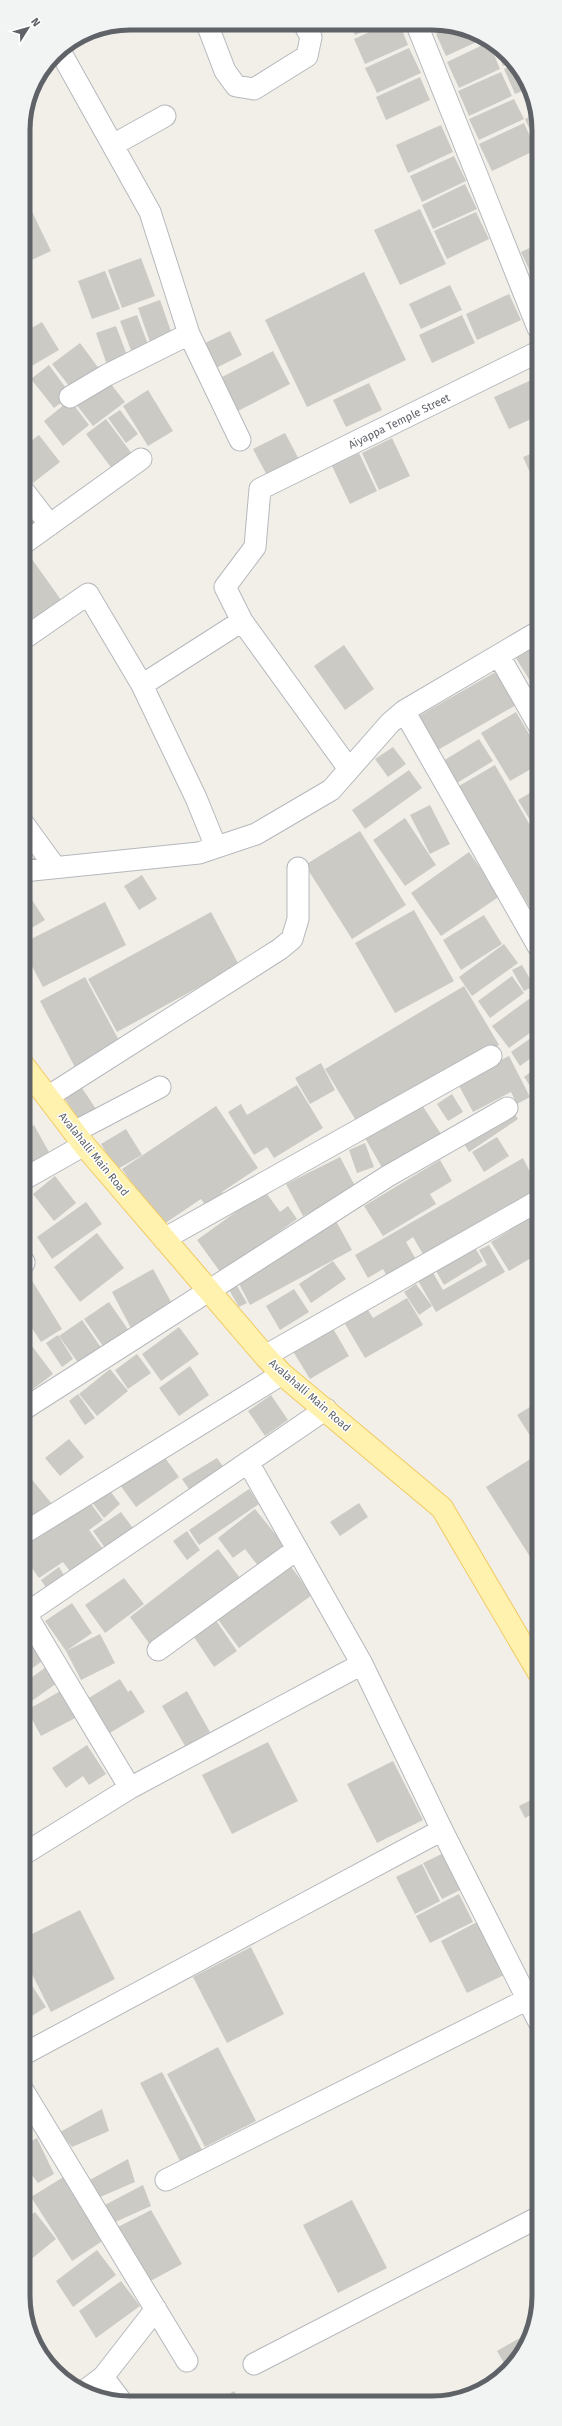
<svg xmlns="http://www.w3.org/2000/svg" width="562" height="2426" font-family="'Fira Sans',sans-serif">
<rect width="100%" height="100%" fill="#f1efe8"/>
<path fill="#cccac5" d="M 349,24 L 378,25 L 355,35 Z
M 385,25 L 400,25 L 408,45 L 365,64 L 354,39 Z
M 454,26 L 481,40 L 446,56 L 436,34 Z
M 487,43 L 490,45 L 500,69 L 459,88 L 447,62 Z
M 494,47 L 508,55 L 513,62 L 503,66 Z
M 409,48 L 421,73 L 377,93 L 365,68 Z
M 515,64 L 529,88 L 515,94 L 504,69 Z
M 501,72 L 512,96 L 469,116 L 458,91 Z
M 420,77 L 430,100 L 386,120 L 376,97 Z
M 514,99 L 524,119 L 479,140 L 469,119 Z
M 537,113 L 538,144 L 537,145 L 525,119 Z
M 524,123 L 536,150 L 492,171 L 479,144 Z
M 441,125 L 453,152 L 408,173 L 396,145 Z
M 454,156 L 466,181 L 422,202 L 410,176 Z
M 465,184 L 477,209 L 433,229 L 422,205 Z
M 23,193 L 51,251 L 23,264 Z
M 420,209 L 446,264 L 400,285 L 374,230 Z
M 476,212 L 489,239 L 447,259 L 434,231 Z
M 538,244 L 538,278 L 534,280 L 521,252 Z
M 141,258 L 155,296 L 122,308 L 108,270 Z
M 105,271 L 120,309 L 92,319 L 78,281 Z
M 364,272 L 406,360 L 307,407 L 265,320 Z
M 450,285 L 462,310 L 421,329 L 409,304 Z
M 509,294 L 521,320 L 477,340 L 466,314 Z
M 160,300 L 173,337 L 151,345 L 138,308 Z
M 137,315 L 149,347 L 132,353 L 120,321 Z
M 462,315 L 475,343 L 432,363 L 419,335 Z
M 42,322 L 59,350 L 23,371 L 23,333 Z
M 116,326 L 128,358 L 107,365 L 96,333 Z
M 230,331 L 242,355 L 214,369 L 201,345 Z
M 80,343 L 100,370 L 73,391 L 52,364 Z
M 273,351 L 290,384 L 236,412 L 218,379 Z
M 49,365 L 71,395 L 54,408 L 31,379 Z
M 538,377 L 538,416 L 509,429 L 494,397 Z
M 107,379 L 125,402 L 93,426 L 75,403 Z
M 369,383 L 382,410 L 346,427 L 333,400 Z
M 148,390 L 173,431 L 148,446 L 123,406 Z
M 70,400 L 89,425 L 63,446 L 44,421 Z
M 120,410 L 138,434 L 126,443 L 108,418 Z
M 106,419 L 133,455 L 113,470 L 86,434 Z
M 285,433 L 302,465 L 270,481 L 253,449 Z
M 39,435 L 60,462 L 33,483 L 23,470 L 23,447 Z
M 392,438 L 410,476 L 379,490 L 362,453 Z
M 538,451 L 538,490 L 523,457 Z
M 359,453 L 377,491 L 350,504 L 332,466 Z
M 23,501 L 41,525 L 23,539 Z
M 29,555 L 64,604 L 35,625 L 23,608 L 23,559 Z
M 344,645 L 374,689 L 345,710 L 314,666 Z
M 538,645 L 538,694 L 516,658 Z
M 499,670 L 518,704 L 436,751 L 417,717 Z
M 516,712 L 538,749 L 538,765 L 510,781 L 481,733 Z
M 479,739 L 493,761 L 457,783 L 443,761 Z
M 393,747 L 406,764 L 388,777 L 375,759 Z
M 495,765 L 538,839 L 538,922 L 459,786 Z
M 409,770 L 422,788 L 365,829 L 352,810 Z
M 538,788 L 538,833 L 518,800 Z
M 430,805 L 450,844 L 430,854 L 410,815 Z
M 405,818 L 436,865 L 405,886 L 373,840 Z
M 360,831 L 406,905 L 352,939 L 305,865 Z
M 469,852 L 500,896 L 441,936 L 411,893 Z
M 142,875 L 157,899 L 139,910 L 124,886 Z
M 23,886 L 45,920 L 23,933 Z
M 105,902 L 126,945 L 43,987 L 23,949 L 23,943 Z
M 414,910 L 454,981 L 395,1013 L 355,943 Z
M 211,912 L 239,965 L 117,1032 L 88,979 Z
M 484,915 L 502,944 L 461,970 L 443,940 Z
M 504,944 L 518,963 L 472,996 L 459,977 Z
M 522,965 L 534,986 L 524,991 L 512,970 Z
M 512,976 L 524,993 L 490,1018 L 478,1001 Z
M 85,977 L 122,1046 L 77,1071 L 40,1001 Z
M 464,986 L 499,1045 L 358,1124 L 325,1069 Z
M 536,994 L 538,997 L 538,1027 L 509,1048 L 492,1026 Z
M 538,1033 L 538,1053 L 520,1066 L 511,1052 Z
M 509,1056 L 530,1097 L 517,1104 L 511,1092 L 473,1112 L 457,1082 Z
M 321,1063 L 335,1090 L 310,1104 L 295,1078 Z
M 538,1066 L 538,1097 L 524,1077 Z
M 80,1085 L 98,1112 L 81,1124 L 63,1096 Z
M 297,1085 L 323,1128 L 274,1158 L 267,1147 L 254,1155 L 228,1112 L 241,1104 L 247,1115 Z
M 452,1094 L 463,1112 L 448,1121 L 437,1104 Z
M 422,1105 L 441,1134 L 384,1171 L 365,1138 Z
M 216,1106 L 258,1168 L 222,1192 L 227,1200 L 210,1212 L 201,1199 L 161,1226 L 122,1169 Z
M 512,1110 L 518,1119 L 469,1152 L 460,1137 Z
M 34,1125 L 50,1154 L 26,1168 L 24,1163 L 24,1131 Z
M 126,1129 L 142,1155 L 116,1170 L 101,1144 Z
M 497,1137 L 509,1156 L 484,1172 L 472,1152 Z
M 365,1143 L 374,1167 L 357,1173 L 349,1150 Z
M 340,1157 L 356,1188 L 303,1216 L 286,1184 Z
M 523,1158 L 538,1188 L 484,1219 L 489,1226 L 424,1256 L 413,1237 L 406,1242 L 418,1263 L 389,1280 L 383,1269 L 368,1278 L 355,1255 Z
M 440,1160 L 452,1181 L 430,1194 L 436,1204 L 383,1236 L 364,1206 Z
M 55,1176 L 76,1203 L 54,1221 L 33,1194 Z
M 265,1191 L 280,1212 L 288,1206 L 297,1219 L 221,1273 L 197,1240 Z
M 86,1202 L 102,1224 L 52,1259 L 37,1237 Z
M 538,1213 L 538,1254 L 509,1271 L 491,1242 Z
M 336,1221 L 352,1250 L 250,1305 L 235,1276 Z
M 97,1233 L 124,1268 L 80,1302 L 54,1267 Z
M 489,1245 L 505,1272 L 436,1312 L 417,1279 L 432,1271 L 443,1290 L 487,1265 L 479,1250 Z
M 474,1246 L 483,1261 L 444,1285 L 435,1269 Z
M 333,1261 L 346,1279 L 311,1303 L 299,1284 Z
M 153,1269 L 175,1309 L 133,1332 L 112,1292 Z
M 31,1279 L 62,1329 L 41,1342 L 24,1316 L 24,1284 Z
M 233,1279 L 247,1303 L 239,1307 L 225,1283 Z
M 416,1284 L 432,1306 L 419,1315 L 404,1292 Z
M 294,1289 L 309,1312 L 280,1330 L 266,1306 Z
M 407,1298 L 423,1325 L 365,1358 L 345,1324 L 368,1310 L 373,1318 Z
M 109,1302 L 129,1331 L 105,1349 L 84,1319 Z
M 82,1320 L 102,1349 L 79,1364 L 59,1336 Z
M 331,1325 L 349,1356 L 310,1379 L 291,1348 Z
M 179,1327 L 199,1354 L 161,1381 L 142,1354 Z
M 58,1335 L 73,1359 L 62,1367 L 46,1343 Z
M 32,1346 L 53,1374 L 29,1392 L 24,1385 L 24,1352 Z
M 137,1354 L 151,1373 L 128,1389 L 115,1370 Z
M 190,1366 L 209,1395 L 179,1416 L 159,1388 Z
M 110,1369 L 128,1391 L 97,1416 L 79,1394 Z
M 78,1394 L 95,1418 L 85,1425 L 69,1401 Z
M 271,1395 L 288,1420 L 265,1436 L 248,1411 Z
M 538,1402 L 538,1440 L 534,1442 L 517,1415 Z
M 69,1439 L 84,1457 L 60,1476 L 45,1458 Z
M 163,1455 L 179,1477 L 136,1507 L 120,1485 Z
M 217,1458 L 229,1475 L 195,1498 L 182,1479 Z
M 532,1458 L 539,1467 L 539,1571 L 486,1487 Z
M 29,1476 L 52,1504 L 24,1523 L 24,1479 Z
M 107,1487 L 120,1504 L 104,1518 L 91,1501 Z
M 249,1489 L 259,1504 L 199,1545 L 189,1530 Z
M 88,1500 L 103,1520 L 89,1530 L 108,1556 L 75,1578 L 63,1562 L 39,1578 L 24,1557 L 24,1546 Z
M 359,1503 L 368,1517 L 340,1536 L 330,1522 Z
M 255,1509 L 285,1546 L 259,1567 L 245,1549 L 233,1558 L 218,1538 Z
M 121,1512 L 138,1535 L 110,1555 L 93,1531 Z
M 187,1531 L 200,1550 L 187,1560 L 173,1541 Z
M 218,1549 L 240,1578 L 151,1646 L 130,1617 Z
M 289,1564 L 312,1595 L 239,1648 L 216,1617 Z
M 59,1567 L 67,1580 L 49,1592 L 41,1580 Z
M 124,1578 L 144,1604 L 105,1633 L 85,1605 Z
M 72,1603 L 92,1633 L 66,1651 L 100,1634 L 115,1663 L 81,1680 L 66,1651 L 45,1621 Z
M 215,1619 L 237,1651 L 214,1667 L 192,1634 Z
M 28,1630 L 48,1657 L 24,1674 L 24,1633 Z
M 46,1667 L 57,1683 L 29,1703 L 24,1695 L 24,1683 Z
M 120,1679 L 128,1692 L 131,1690 L 145,1712 L 108,1734 L 87,1699 Z
M 64,1689 L 79,1716 L 41,1736 L 27,1710 Z
M 187,1691 L 210,1732 L 185,1746 L 162,1706 Z
M 268,1742 L 298,1801 L 232,1834 L 202,1775 Z
M 87,1745 L 106,1774 L 89,1785 L 83,1776 L 66,1788 L 52,1768 Z
M 393,1761 L 423,1820 L 377,1843 L 347,1784 Z
M 539,1796 L 539,1811 L 525,1818 L 519,1806 Z
M 448,1851 L 466,1887 L 442,1899 L 423,1863 Z
M 422,1864 L 440,1901 L 415,1914 L 396,1877 Z
M 459,1894 L 473,1922 L 430,1943 L 416,1916 Z
M 80,1910 L 115,1979 L 51,2012 L 24,1958 L 24,1938 Z
M 477,1922 L 504,1975 L 467,1993 L 441,1941 Z
M 251,1947 L 284,2014 L 227,2043 L 193,1977 Z
M 29,1981 L 46,2007 L 24,2021 L 24,1984 Z
M 218,2047 L 256,2121 L 205,2147 L 167,2074 Z
M 162,2072 L 202,2150 L 180,2161 L 140,2083 Z
M 24,2106 L 36,2123 L 24,2131 Z
M 102,2109 L 109,2131 L 72,2147 L 60,2132 Z
M 37,2138 L 54,2174 L 38,2183 L 29,2171 L 24,2174 L 24,2145 Z
M 128,2159 L 135,2182 L 98,2198 L 86,2182 Z
M 65,2176 L 107,2238 L 72,2261 L 31,2197 Z
M 143,2185 L 151,2206 L 113,2223 L 101,2207 Z
M 352,2200 L 387,2268 L 338,2293 L 303,2225 Z
M 151,2210 L 182,2264 L 145,2284 L 114,2229 Z
M 35,2212 L 56,2239 L 24,2265 L 24,2220 Z
M 97,2250 L 116,2275 L 73,2307 L 56,2281 Z
M 121,2281 L 140,2306 L 96,2338 L 79,2311 Z
M 532,2331 L 531,2337 L 508,2370 L 497,2351 Z
M 234,2391 L 240,2401 L 218,2401 Z"/>
<g fill="none" stroke-linecap="round" stroke-linejoin="round">
<defs>
<path id="minor" d="M 207,24 L 225,71 L 236,86 L 254,89 L 307,56 L 311,37 L 304,24
M 417,25 L 538,328
M 60,51 L 150,212 L 189,334 L 240,440
M 113,145 L 165,116
M 70,397 L 107,375 L 189,334
M 23,490 L 50,525
M 23,544 L 141,459
M 242,621 L 349,769
M 23,635 L 26,637 L 88,594 L 142,685 L 196,798 L 216,847
M 499,656 L 538,724
M 142,685 L 242,621 L 225,587 L 255,547 L 260,489 L 538,352
M 404,711 L 538,946
M 23,823 L 55,867
M 23,871 L 199,853 L 256,834 L 331,790 L 390,723 L 404,711 L 538,632
M 49,1096 L 280,949 L 292,939 L 298,919 L 298,868
M 74,1132 L 160,1087
M 24,1179 L 84,1145
M 164,1239 L 491,1056
M 24,1262 L 24,1263
M 265,1356 L 538,1201
M 24,1409 L 388,1176 L 507,1108
M 249,1464 L 362,1664 L 442,1830 L 539,2022
M 24,1533 L 282,1374
M 24,1611 L 130,1788 L 27,1852
M 24,1615 L 326,1409
M 158,1650 L 296,1550
M 130,1788 L 362,1664
M 24,2054 L 442,1830
M 24,2092 L 187,2361
M 166,2180 L 528,1999
M 254,2364 L 539,2217
M 103,2377 L 121,2401
M 87,2389 L 103,2377 L 156,2309"/>
<path id="major" d="M 24,1066 L 84,1145 L 265,1356 L 282,1374 L 442,1508 L 539,1673"/>
</defs>
<use href="#minor" stroke="#b5b8bc" stroke-width="23"/>
<use href="#major" stroke="#f2c960" stroke-width="24"/>
<use href="#minor" stroke="#fff" stroke-width="21"/>
<use href="#major" stroke="#fff2af" stroke-width="22"/>
</g>
<g text-anchor="middle" stroke-width="3" stroke-linejoin="round" paint-order="stroke">
<g font-size="11" fill="#5f6368" stroke="#fff">
<text transform="translate(399 421) rotate(-26)" y="4">Aiyappa Temple Street</text>
<text transform="translate(94 1154) rotate(51)" y="4">Avalahalli Main Road</text>
<text transform="translate(310 1395) rotate(41)" y="4">Avalahalli Main Road</text>
</g>
</g>
<path d="M0 0H562V2426H0ZM130 30H432A100 100 0 0 1 532 130V2296A100 100 0 0 1 432 2396H130A100 100 0 0 1 30 2296V130A100 100 0 0 1 130 30Z" fill="#f2f3f3" fill-rule="evenodd"/>
<path fill="none" stroke="#5f6368" stroke-width="5" d="M130 30H432A100 100 0 0 1 532 130V2296A100 100 0 0 1 432 2396H130A100 100 0 0 1 30 2296V130A100 100 0 0 1 130 30Z"/>
<g transform="translate(28 28) rotate(53)" stroke="#ffffff" stroke-width="3" paint-order="stroke">
<path d="M0-3L7 15L0 10L-7 15Z" fill="#5f6368"/>
<text y="-6" font-size="11" font-weight="bold" text-anchor="middle" fill="#5f6368">N</text>
</g>
</svg>
